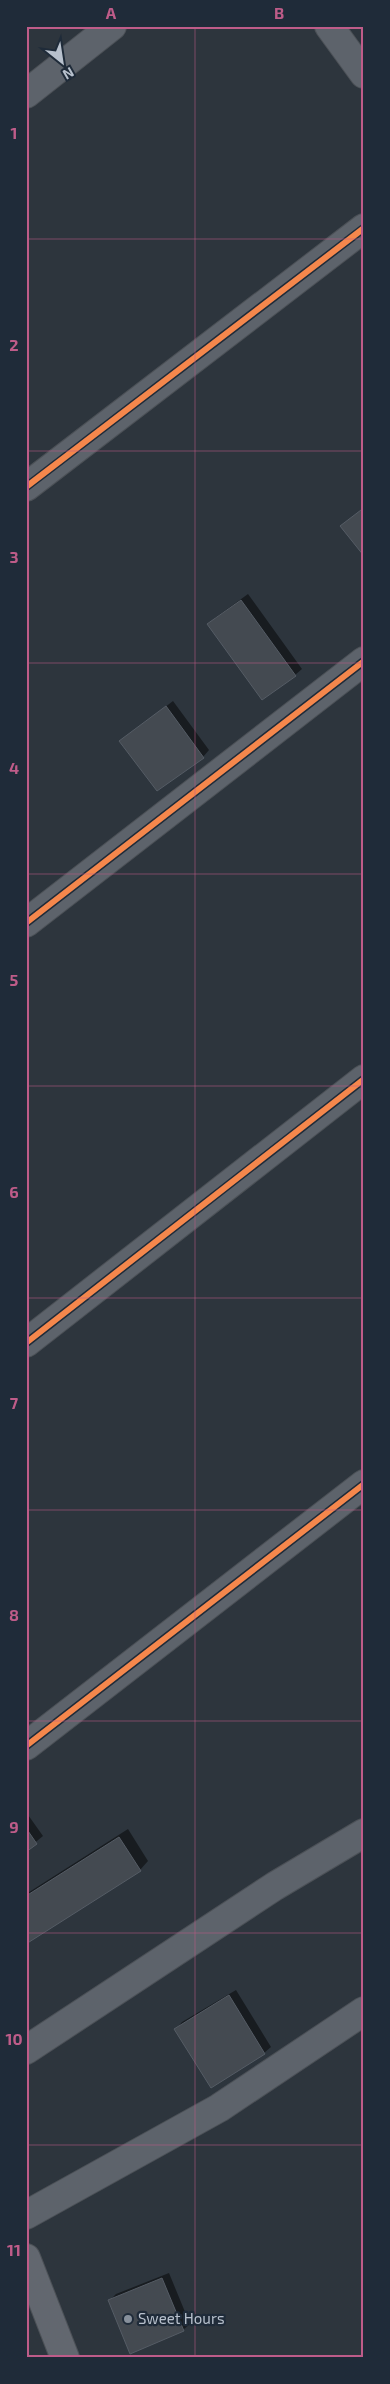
<svg xmlns="http://www.w3.org/2000/svg" width="390" height="2384" font-family="'Exo 2',sans-serif">
<rect width="100%" height="100%" fill="#2d353d"/>
<path fill="#0007" d="M 248,594 L 302,669 L 295,675 L 215,618 Z
M 173,701 L 209,750 L 203,757 L 121,741 Z
M 26,1812 L 43,1836 L 26,1850 Z
M 128,1829 L 148,1861 L 140,1870 L 26,1943 L 26,1894 Z
M 236,1990 L 271,2047 L 264,2053 L 176,2029 L 182,2022 Z
M 169,2273 L 190,2324 L 183,2330 L 109,2301 L 116,2294 Z"/>
<path fill="#444a51" stroke="#555c65" d="M 361,510 L 364,513 L 364,556 L 340,526 Z
M 241,600 L 296,676 L 262,700 L 207,624 Z
M 166,706 L 204,758 L 157,791 L 119,741 Z
M 26,1828 L 37,1844 L 26,1852 Z
M 119,1837 L 141,1871 L 26,1944 L 26,1896 Z
M 229,1995 L 265,2054 L 211,2088 L 174,2029 Z
M 162,2278 L 184,2331 L 130,2354 L 108,2300 Z"/>
<g fill="none" stroke-linecap="round" stroke-linejoin="round">
<defs>
<path id="street" d="M 329,26 L 364,74
M 26,94 L 112,26
M 26,487 L 364,228
M 26,923 L 364,661
M 26,1343 L 364,1079
M 26,1746 L 364,1484
M 26,2050 L 275,1886 L 364,1833
M 26,2215 L 219,2108 L 364,2011"/>
<path id="secondary" d="M 26,2258 L 65,2358"/>
</defs>
<use href="#street" stroke="#4c5157" stroke-width="30"/>
<use href="#secondary" stroke="#4c5157" stroke-width="30"/>
<use href="#street" stroke="#5d636b" stroke-width="28"/>
<use href="#secondary" stroke="#62676f" stroke-width="28"/>
<defs>
<path id="cycleway" d="M 26,487 L 364,228
M 26,923 L 364,661
M 26,1343 L 364,1079
M 26,1746 L 364,1484"/>
</defs>
<use href="#cycleway" stroke="#1f2b39" stroke-width="9"/>
<use href="#cycleway" stroke="#f5874c" stroke-width="6"/>
</g>
<path fill="none" stroke="#be5c89" stroke-width="1" stroke-opacity="0.55" d="M 195,26 L 195,2358M 26,239 L 364,239M 26,451 L 364,451M 26,663 L 364,663M 26,874 L 364,874M 26,1086 L 364,1086M 26,1298 L 364,1298M 26,1510 L 364,1510M 26,1721 L 364,1721M 26,1933 L 364,1933M 26,2145 L 364,2145"/>
<circle fill="#87909b" stroke="#1f2b39" stroke-width="2" cx="128" cy="2319" r="5"/>
<g text-anchor="middle" stroke-width="4.5" stroke-linejoin="round" paint-order="stroke">
<g font-size="15" fill="#b8c1cd" stroke="#1f2b39" text-anchor="start">
<text x="138" y="2324">Sweet Hours</text>
</g>
</g>
<rect width="390" height="2384" fill="none" stroke="#1f2b39" stroke-width="55"/>
<g transform="translate(62 62) rotate(150)" stroke="#1f2b39" stroke-width="4" paint-order="stroke">
<path d="M0-4L9 19L0 12L-9 19Z" fill="#b8c1cd"/>
<text y="-8" font-size="14" font-weight="bold" text-anchor="middle" fill="#b8c1cd">N</text>
</g>
<rect x="28" y="28" width="334" height="2328" fill="none" stroke="#be5c89" stroke-width="2"/>
<g font-size="16" text-anchor="middle" font-weight="bold" fill="#be5c89">
<text x="111" y="19">A</text>
<text x="279" y="19">B</text>
<text x="14" y="139">1</text>
<text x="14" y="351">2</text>
<text x="14" y="563">3</text>
<text x="14" y="774">4</text>
<text x="14" y="986">5</text>
<text x="14" y="1198">6</text>
<text x="14" y="1409">7</text>
<text x="14" y="1621">8</text>
<text x="14" y="1833">9</text>
<text x="14" y="2045">10</text>
<text x="14" y="2256">11</text>
</g>
</svg>
